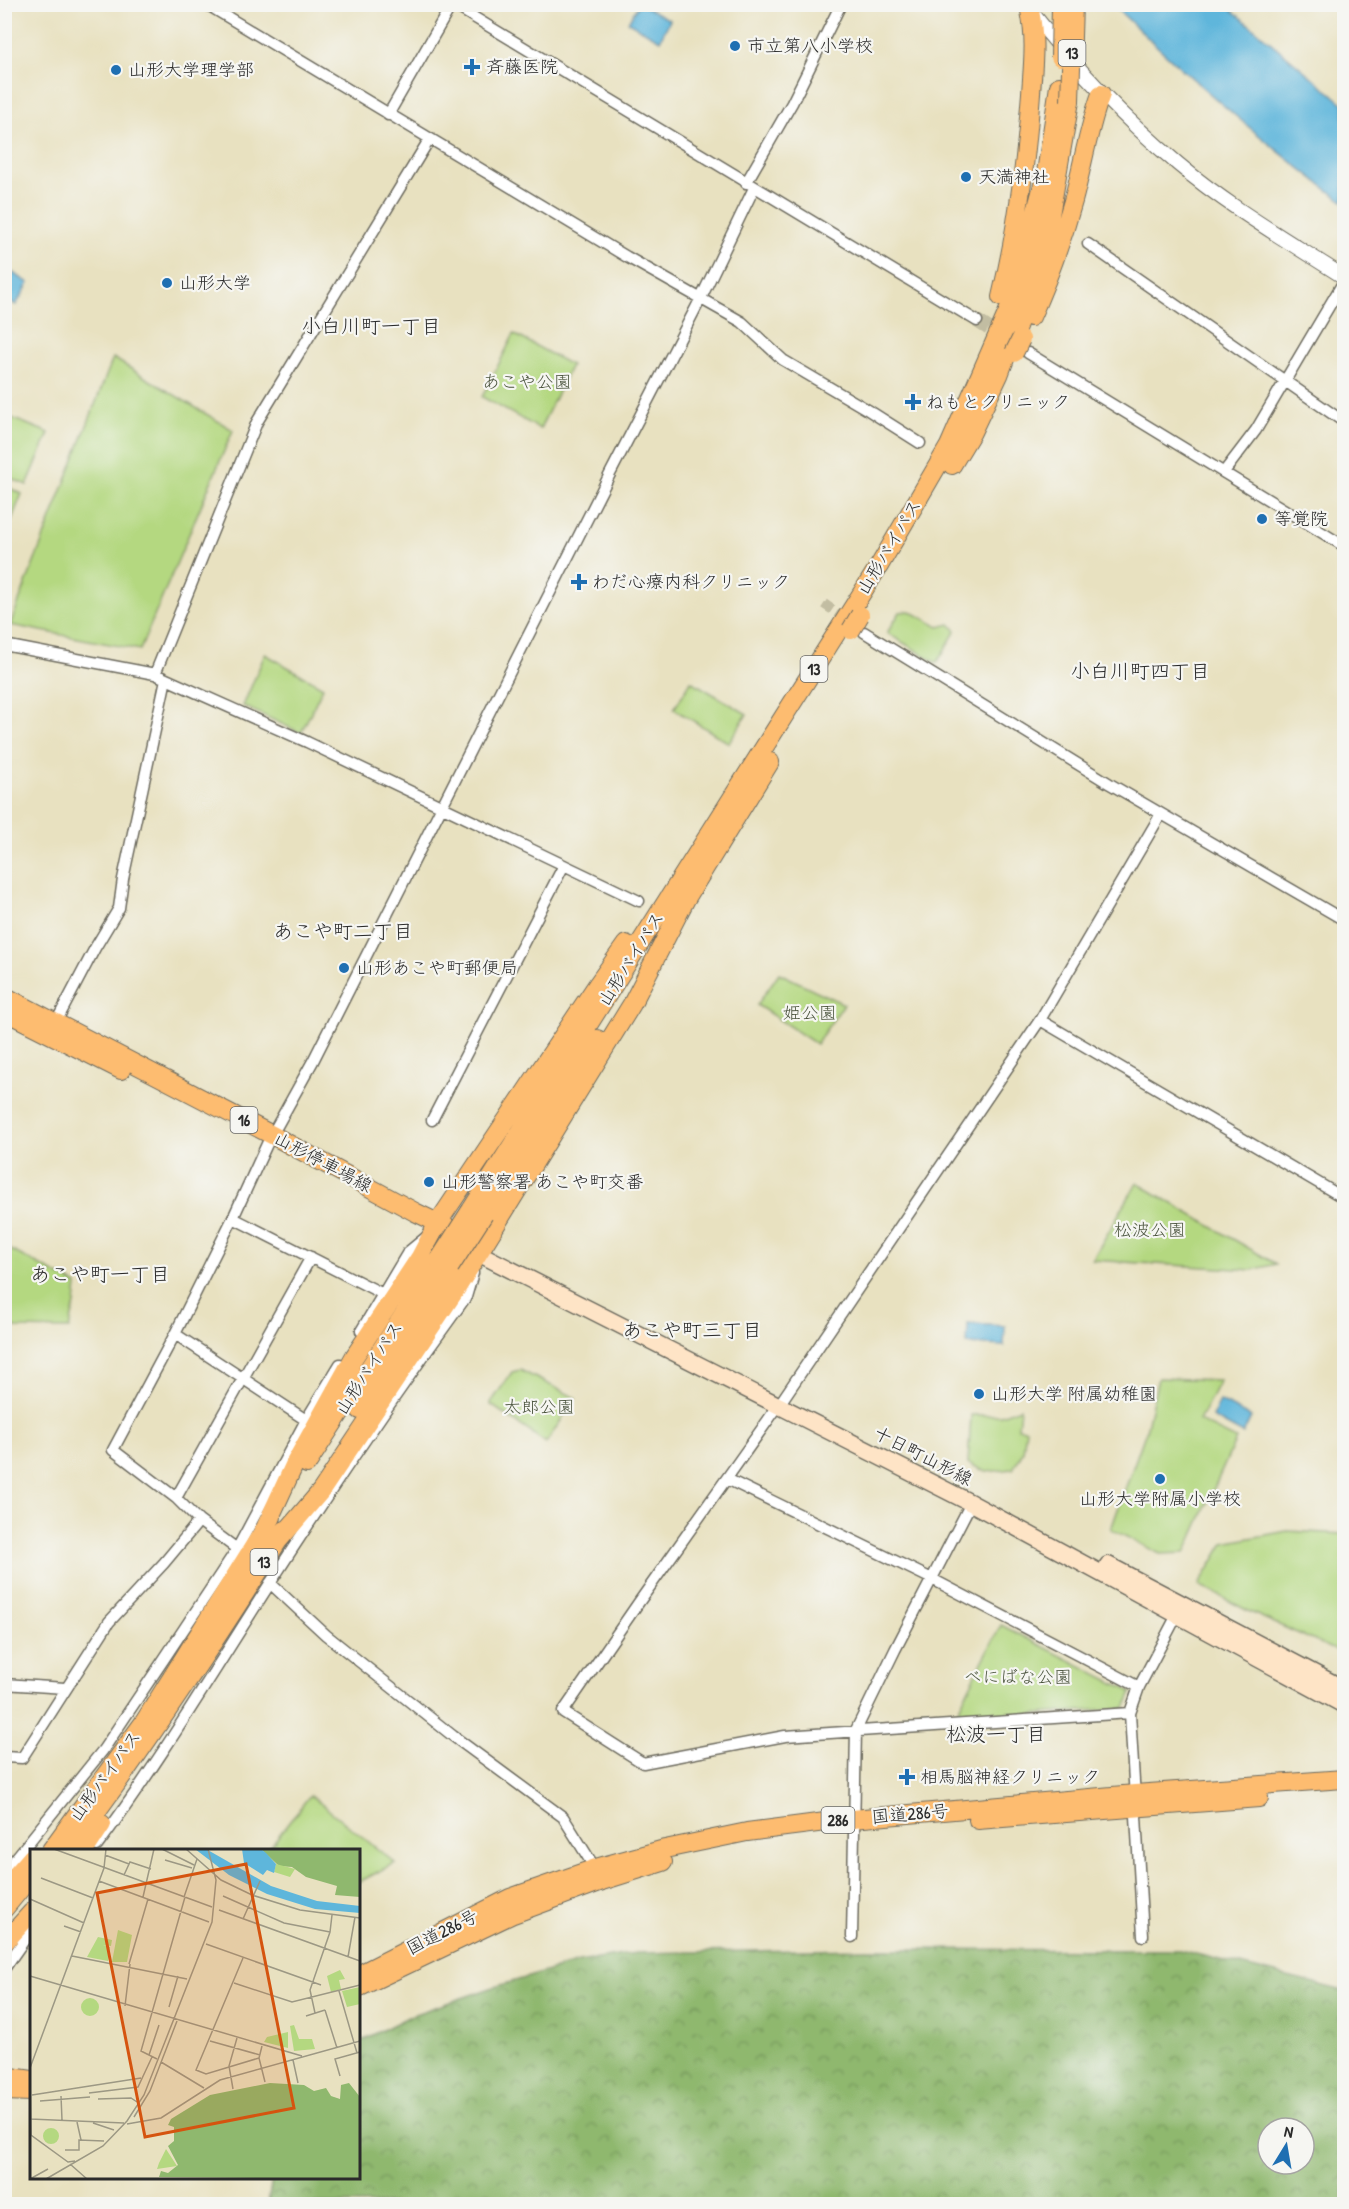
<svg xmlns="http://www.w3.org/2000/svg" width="1349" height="2209" font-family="'Patrick Hand','Klee One',sans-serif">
<defs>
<pattern id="forest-crowns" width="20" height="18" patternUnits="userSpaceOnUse" patternTransform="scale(1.5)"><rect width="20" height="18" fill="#8fb86e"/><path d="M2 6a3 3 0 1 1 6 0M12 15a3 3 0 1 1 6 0" fill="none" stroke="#75965b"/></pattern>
</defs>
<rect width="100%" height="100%" fill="#f6f6f2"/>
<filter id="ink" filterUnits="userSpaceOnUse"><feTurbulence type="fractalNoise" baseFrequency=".0167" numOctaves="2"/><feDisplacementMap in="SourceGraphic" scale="12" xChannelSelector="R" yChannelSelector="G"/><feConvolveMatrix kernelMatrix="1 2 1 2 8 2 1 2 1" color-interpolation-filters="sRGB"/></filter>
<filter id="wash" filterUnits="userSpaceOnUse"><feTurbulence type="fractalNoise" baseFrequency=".008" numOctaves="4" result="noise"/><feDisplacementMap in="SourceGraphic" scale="24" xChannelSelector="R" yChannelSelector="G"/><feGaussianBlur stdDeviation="1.35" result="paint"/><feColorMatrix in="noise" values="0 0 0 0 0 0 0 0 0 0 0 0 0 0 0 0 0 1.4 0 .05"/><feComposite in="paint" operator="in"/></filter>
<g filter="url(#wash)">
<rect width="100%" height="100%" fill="#e8e1c0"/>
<path fill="url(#forest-crowns)" stroke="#5d724c" stroke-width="1.5" fill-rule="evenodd" d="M 868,1949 L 1180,1950 L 1344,1991 L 1344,2204 L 268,2204 L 272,2178 L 358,2178 L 359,2042 L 412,2015 L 491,1988 L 579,1962 L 636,1953 ZM 1268,2128 L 1304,2128 L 1304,2164 L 1268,2164 Z"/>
<path fill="#b4d880" stroke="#708256" stroke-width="1.5" d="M 514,334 L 571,365 L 540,429 L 482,397 Z
M 113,358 L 233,430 L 140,650 L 10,625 Z
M 4,415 L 49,433 L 27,485 L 5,476 Z
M 5,486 L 22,494 L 5,536 Z
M 910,611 L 939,627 L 950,624 L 956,630 L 937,663 L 887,633 L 900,612 Z
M 265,654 L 323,687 L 301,733 L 243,706 Z
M 691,681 L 747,714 L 729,743 L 674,709 Z
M 779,973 L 844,1004 L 816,1044 L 757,1005 Z
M 1137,1183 L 1276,1264 L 1252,1270 L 1092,1260 Z
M 5,1247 L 77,1285 L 75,1304 L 69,1329 L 17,1328 L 5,1324 Z
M 520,1370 L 576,1398 L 546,1443 L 490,1404 L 512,1372 Z
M 1158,1378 L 1220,1380 L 1199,1421 L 1236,1439 L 1185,1553 L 1160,1554 L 1111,1529 L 1146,1431 Z
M 1020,1408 L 1018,1428 L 1026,1429 L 1023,1451 L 1013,1469 L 986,1472 L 968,1463 L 971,1415 L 1001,1415 Z
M 1287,1531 L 1344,1534 L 1344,1654 L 1250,1612 L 1199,1585 L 1224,1543 Z
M 1001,1625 L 1132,1692 L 1125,1708 L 953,1720 Z
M 310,1795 L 395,1863 L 359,1882 L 358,1850 L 273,1850 L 270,1847 Z"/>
<path fill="#5eb6db" stroke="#447083" stroke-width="1.5" d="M 638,5 L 642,5 L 670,20 L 660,40 L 628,22 Z
M 1113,5 L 1226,5 L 1344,104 L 1344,202 C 1263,142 1186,75 1113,5 Z
M 5,268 L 29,283 L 16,305 L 5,299 Z
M 968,1324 L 1005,1326 L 1004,1346 L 967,1344 Z
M 1220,1401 L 1251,1417 L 1243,1434 L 1212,1417 Z"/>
</g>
<g filter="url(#ink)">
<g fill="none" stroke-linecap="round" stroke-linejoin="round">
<path stroke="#c2bda2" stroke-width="10" stroke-dasharray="10 5" stroke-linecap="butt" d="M 824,604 L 849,621"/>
<path stroke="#c2bda2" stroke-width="14" stroke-dasharray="14 7" stroke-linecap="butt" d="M 977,321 L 1005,339"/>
<defs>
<path id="minor" d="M 206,4 L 627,257 L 742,322 L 783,360 L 868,410 L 920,443
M 452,4 L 977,321
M 388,115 L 452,4
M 746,183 L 792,103 L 841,4
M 1088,244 L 1344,422
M 1028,353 L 1344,546
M 1224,472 L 1256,430 L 1344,281
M 864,632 L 1110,784 L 1344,920
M 4,645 L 155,674 L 307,742 L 639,901
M 155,674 L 257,422 L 429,140
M 1040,1020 L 1344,1198
M 54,1026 L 95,948 L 119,908 L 123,879 L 166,679
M 432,1120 L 564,865
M 233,1218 L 383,1294
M 361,1331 L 408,1252 L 425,1238
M 175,1334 L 306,1420
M 727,1479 L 932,1579 L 1139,1687
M 176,1498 L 311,1257
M 237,1549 L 199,1521 L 176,1498 L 113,1450 L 175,1334 L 233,1218 L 267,1144 L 313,1061 L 610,474 L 701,298 L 754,188
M 270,1583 L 326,1635 L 453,1736 L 563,1817 L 598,1873
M 4,1684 L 65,1688
M 1130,1713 L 785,1736 L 643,1763 L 563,1712 L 639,1602 L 783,1399 L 1040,1020 L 1161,814
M 4,1757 L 22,1758 L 109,1622 L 164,1563 L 199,1521
M 97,1846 C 159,1763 213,1672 269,1585 C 332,1487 398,1390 466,1297 L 473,1273
M 4,1873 L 103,1750 L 164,1659 L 237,1549 L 306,1420 L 340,1364
M 1143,1936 L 1130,1713 L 1139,1687 L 1177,1615
M 852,1937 L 856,1730 L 895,1650 L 971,1503
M 4,1969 L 32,1929"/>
<path id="tertiary" d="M 1029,9 C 1073,65 1122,117 1178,164 C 1229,207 1288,241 1344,277"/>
<path id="secondary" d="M 478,1253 L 971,1503 L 1344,1705
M 1108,1565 L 1344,1689"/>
<path id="primary" d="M 4,996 L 272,1135 L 415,1212 L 471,1239
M 4,1011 L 121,1070"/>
<path id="trunk" d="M 1001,297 C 1017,231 1026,161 1031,93 C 1033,63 1036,40 1030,11
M 1031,317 C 1048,279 1062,241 1073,201 C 1083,165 1088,129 1101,94
M 952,465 L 972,432 L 999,375 L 1022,313 L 1046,238 L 1070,101
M 684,902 L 770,762
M 471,1210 L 879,566 L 949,446 L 1013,300 L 1046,173 L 1059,86
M 484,1214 L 597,1039
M 360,1410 L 450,1267
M 307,1464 L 439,1260
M 266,1526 L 295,1463 L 354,1357 L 420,1257 L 439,1221 L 597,985 L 626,944
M 279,1540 L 321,1491 L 457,1288 L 632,1004 L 689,893
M 978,1820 L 1259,1798
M 51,1850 L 144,1722 L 272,1517
M 68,1850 C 146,1747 216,1640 285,1530
M 85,1850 L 102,1824
M 11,1881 L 32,1857
M 4,1909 L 32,1875
M 4,1943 L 32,1912
M 358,1975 L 510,1898 L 596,1868 L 665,1849 L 747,1832 L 841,1820 L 1135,1794 L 1344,1779
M 358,1988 L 513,1914 L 602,1881 L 663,1862
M 4,2076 L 32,2080
M 4,2091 L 32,2092"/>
</defs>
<use href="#minor" stroke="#6d6b5f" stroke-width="13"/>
<use href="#tertiary" stroke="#6d6b5f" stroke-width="16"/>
<use href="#secondary" stroke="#6d6b5f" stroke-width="19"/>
<use href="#primary" stroke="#6d6b5f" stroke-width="20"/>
<use href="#trunk" stroke="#6d6b5f" stroke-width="20"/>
<use href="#minor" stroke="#fff" stroke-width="10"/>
<use href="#tertiary" stroke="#fff" stroke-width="14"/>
<use href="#secondary" stroke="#fee4c6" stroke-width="16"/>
<use href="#primary" stroke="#fdbc70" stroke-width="18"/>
<use href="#trunk" stroke="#fdbc70" stroke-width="18"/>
<defs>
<path id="trunk-bridge" d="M 1060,57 L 1061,4
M 1070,101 L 1073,4
M 1014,353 L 1021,339
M 851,630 L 860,615
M 439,1260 L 471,1210
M 450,1267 L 484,1214"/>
</defs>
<use href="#trunk-bridge" stroke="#6d6b5f" stroke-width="20" stroke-linecap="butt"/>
<use href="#trunk-bridge" stroke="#fdbc70" stroke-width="18"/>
</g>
</g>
<g fill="#1f6fb2" stroke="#f6f6f2" stroke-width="2">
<circle cx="735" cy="46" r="6"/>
<path d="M469 58h6v6h6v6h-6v6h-6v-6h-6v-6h6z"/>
<circle cx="116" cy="70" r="6"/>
<circle cx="966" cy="177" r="6"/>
<circle cx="167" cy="283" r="6"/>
<path d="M910 393h6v6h6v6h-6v6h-6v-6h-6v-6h6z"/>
<circle cx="1262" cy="519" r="6"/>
<path d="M576 573h6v6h6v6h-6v6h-6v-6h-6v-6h6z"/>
<circle cx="344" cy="968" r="6"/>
<circle cx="429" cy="1182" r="6"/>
<circle cx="979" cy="1394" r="6"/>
<circle cx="1160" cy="1479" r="6"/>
<path d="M904 1768h6v6h6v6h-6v6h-6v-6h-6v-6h6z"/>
</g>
<g text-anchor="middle" stroke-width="4.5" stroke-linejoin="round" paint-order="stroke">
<g fill="#f6f6f2" stroke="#686867" stroke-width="1.5">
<rect x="1058.5" y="40" width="27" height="26" rx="4.5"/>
<rect x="800.5" y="656" width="27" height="26" rx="4.5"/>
<rect x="230.5" y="1107" width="27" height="26" rx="4.5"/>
<rect x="250.5" y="1549" width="27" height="26" rx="4.5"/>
<rect x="821.5" y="1807" width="33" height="26" rx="4.5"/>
</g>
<g font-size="16" font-weight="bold" fill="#2b2b2b">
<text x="1072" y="59">13</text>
<text x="814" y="675">13</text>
<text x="244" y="1126">16</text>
<text x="264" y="1568">13</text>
<text x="838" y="1826">286</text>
</g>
<g font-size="18" fill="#2b2b2b" stroke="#f6f6f2" text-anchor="start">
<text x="747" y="52">市立第八小学校</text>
<text x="486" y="73">斉藤医院</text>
<text x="128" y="76">山形大学理学部</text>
<text x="978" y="183">天満神社</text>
<text x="179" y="289">山形大学</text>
<text x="926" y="408">ねもとクリニック</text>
<text x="1274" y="525">等覚院</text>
<text x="592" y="588">わだ心療内科クリニック</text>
<text x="356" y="974">山形あこや町郵便局</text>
<text x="441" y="1188">山形警察署 あこや町交番</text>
<text x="991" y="1400">山形大学 附属幼稚園</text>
<text x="1160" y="1505" text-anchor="middle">山形大学附属小学校</text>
<text x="920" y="1783">相馬脳神経クリニック</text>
</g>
<g font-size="18" fill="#4d5640" stroke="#f6f6f2">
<text x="527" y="388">あこや公園</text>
<text x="810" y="1019">姫公園</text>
<text x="1150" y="1236">松波公園</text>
<text x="539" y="1413">太郎公園</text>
<text x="1018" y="1683">べにばな公園</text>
</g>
<g font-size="18" fill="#2b2b2b" stroke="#f6f6f2">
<text transform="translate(889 547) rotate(-59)" y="6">山形バイパス</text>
<text transform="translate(631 959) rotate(-58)" y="6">山形バイパス</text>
<text transform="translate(323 1162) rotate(28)" y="6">山形停車場線</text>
<text transform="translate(369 1368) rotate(-57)" y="6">山形バイパス</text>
<text transform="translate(923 1456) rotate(27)" y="6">十日町山形線</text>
<text transform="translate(105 1776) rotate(-54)" y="6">山形バイパス</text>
<text transform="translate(910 1814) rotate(-5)" y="6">国道286号</text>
<text transform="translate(442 1932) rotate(-27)" y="6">国道286号</text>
</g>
<g font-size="20" fill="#2b2b2b" stroke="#f6f6f2">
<text x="371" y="333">小白川町一丁目</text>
<text x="1140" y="678">小白川町四丁目</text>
<text x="343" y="938">あこや町二丁目</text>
<text x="100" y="1281">あこや町一丁目</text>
<text x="692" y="1337">あこや町三丁目</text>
<text x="996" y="1741">松波一丁目</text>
</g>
</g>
<g transform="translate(30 1849)">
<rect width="330" height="330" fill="#e8e1c0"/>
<path d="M 310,121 L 315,130 L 309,131 L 311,140 L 301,143 L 297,127 Z" fill="#b4d880"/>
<path d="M 231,0 L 330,0 L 330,48 L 305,46 L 307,37 L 276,28 L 262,18 L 249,17 ZM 240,234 L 274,236 L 284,242 L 296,239 L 301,247 L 310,250 L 311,236 L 319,234 L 330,248 L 330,330 L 129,328 L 131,322 L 138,324 L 148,316 L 138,297 L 144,292 L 144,278 L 138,276 L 141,270 L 180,246 Z" fill="#8fb86e"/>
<path d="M 246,15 L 265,20 L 260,28 L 244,23 ZM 88,81 L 102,86 L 97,113 L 82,113 ZM 68,88 L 82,91 L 81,97 L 73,96 L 80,98 L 78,112 L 57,108 ZM 330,138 L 330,155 L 317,158 L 312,142 ZM51 158a9 9 0 1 1 18 0a9 9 0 1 1-18 0ZM 264,176 L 269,190 L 282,190 L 285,200 L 264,202 L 260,177 ZM 258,183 L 258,199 L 234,193 L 237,188 ZM13 287a8 8 0 1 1 16 0a8 8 0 1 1-16 0ZM 136,300 L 147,317 L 127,320 L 129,314 Z" fill="#b4d880"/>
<path d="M 165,0 L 176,0 L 241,37 L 287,52 L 330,57 L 330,64 L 285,60 L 237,45 L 199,26 ZM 212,0 L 231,0 L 236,4 L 246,15 L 244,24 L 237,21 L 233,26 L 214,14 Z" fill="#5eb6db"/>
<path fill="none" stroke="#9c9884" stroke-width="1.5" d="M 24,0 L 182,58M 132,0 L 164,16M 156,0 L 191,31 L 222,46 L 270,61 L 330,69M 75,6 L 99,15M 135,11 L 162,19M 94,26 L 100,13 L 121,20M 11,29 L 63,49M 69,32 L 179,73M 193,47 L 254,74 L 300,83M 113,48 L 124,0M 154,48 L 167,10M 0,50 L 54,74M 189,61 L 330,112M 213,70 L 230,32M 34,77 L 51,83M 176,95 L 291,136M 42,107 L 157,130M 318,108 L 325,68M 213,109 L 166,221 L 176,225 L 229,209M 99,115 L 118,50M 0,127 L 272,207M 204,134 L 262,153 L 330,136M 309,142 L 327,204M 95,157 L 100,115M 139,158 L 148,127M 295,161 L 307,199M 285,164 L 280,141 L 300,83 L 302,66M 276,167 L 295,161M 180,192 L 230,206M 232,197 L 229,209 L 235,233M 119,206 L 129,176M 127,210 L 111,202 L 155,48M 263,211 L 268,234M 131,213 L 174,239M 0,219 L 74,19 L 76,0M 0,223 L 1,286 L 38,313 L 45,312M 310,227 L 305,210 L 330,203M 203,240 L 199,217 L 207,189M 59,244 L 108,238 L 122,208M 2,246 L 111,229M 31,247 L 32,271M 68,250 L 101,249 L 107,253M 10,252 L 60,248M 104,268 L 120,242 L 147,172M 0,270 L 94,274M 47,273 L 51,291M 63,274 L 84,281M 97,275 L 131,269 L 190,231 L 330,192M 35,301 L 49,301 L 49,291 L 74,292M 40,315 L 57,330M 0,330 L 18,320M 16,330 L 73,297 L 97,272 L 114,246 L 182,73 L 186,31 L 178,0"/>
<path fill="#d5540f" fill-opacity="0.15" stroke="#d5540f" stroke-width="3" d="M 216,15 L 264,259 L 115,288 L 67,44 Z"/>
<rect width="330" height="330" fill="none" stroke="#2b2b2b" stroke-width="3"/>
</g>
<rect width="1349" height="2209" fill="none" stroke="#f6f6f2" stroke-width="24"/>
<g transform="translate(1286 2146) rotate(11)"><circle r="28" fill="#f6f6f2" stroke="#a5a5a2" stroke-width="1.5"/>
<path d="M0-4.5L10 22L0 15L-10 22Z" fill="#1f6fb2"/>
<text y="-9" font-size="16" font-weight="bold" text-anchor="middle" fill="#2b2b2b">N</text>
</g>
</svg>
